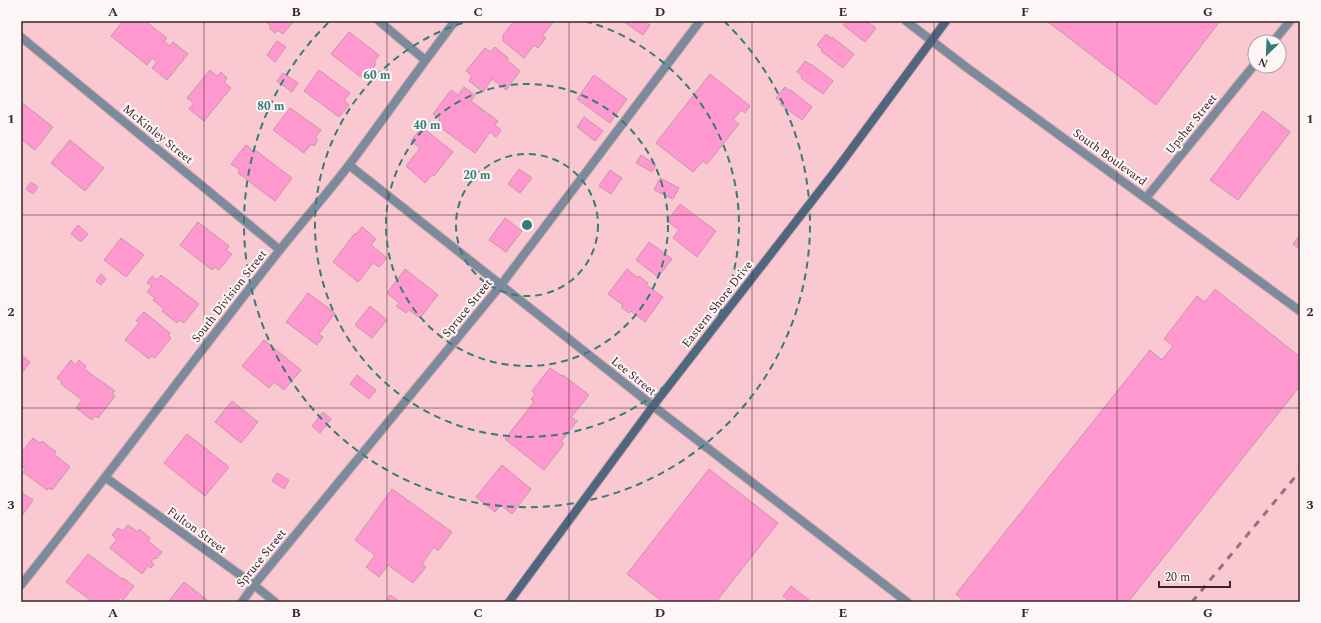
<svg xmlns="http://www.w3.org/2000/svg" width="1321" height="623" font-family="Spectral,serif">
<rect width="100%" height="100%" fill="#f9c8d0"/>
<path fill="#ff98ce" stroke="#c895ae" d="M 123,21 L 145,21 L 167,38 L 164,41 L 170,46 L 173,42 L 188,54 L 167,80 L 152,68 L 157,62 L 152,58 L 147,65 L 111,36 Z
M 265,21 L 294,21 L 283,34 L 277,30 L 275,33 L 269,28 L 271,26 Z
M 514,21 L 554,21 L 543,35 L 546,38 L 538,48 L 534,45 L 524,58 L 503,41 L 503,35 Z
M 623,21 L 645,21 L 650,25 L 643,35 Z
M 842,21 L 866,21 L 876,28 L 865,42 L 843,25 L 845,23 Z
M 1047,21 L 1220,21 L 1156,105 Z
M 349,32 L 379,55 L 374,62 L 376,64 L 371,71 L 369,68 L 362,78 L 331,54 Z
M 826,34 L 831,38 L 832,37 L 854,54 L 843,68 L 821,51 L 823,50 L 817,45 Z
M 277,41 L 286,47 L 275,62 L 267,55 Z
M 495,47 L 508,58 L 507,60 L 520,71 L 506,90 L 492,79 L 483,92 L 469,81 L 472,76 L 466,71 L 485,48 L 490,52 Z
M 805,61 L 811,65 L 811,64 L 833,81 L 823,94 L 801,78 L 802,76 L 797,72 Z
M 210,70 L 217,76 L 221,72 L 227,78 L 224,82 L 231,88 L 204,121 L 189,109 L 194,103 L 187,98 Z
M 319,70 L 350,93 L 344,101 L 349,105 L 339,117 L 304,91 Z
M 283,73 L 298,83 L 292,92 L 277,81 Z
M 710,74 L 750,106 L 745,113 L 741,110 L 733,120 L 739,124 L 707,164 L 703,161 L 693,172 L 656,143 Z
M 594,75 L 627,99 L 610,123 L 577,99 Z
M 464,87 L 475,95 L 471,101 L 498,121 L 495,125 L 501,130 L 496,137 L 490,132 L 475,153 L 437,125 L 440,119 L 433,114 L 451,90 L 458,95 Z
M 785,87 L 790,91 L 791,90 L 812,107 L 802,120 L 780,104 L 782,102 L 776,98 Z
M 21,102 L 53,127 L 35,150 L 21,139 Z
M 290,108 L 321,130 L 315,138 L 318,140 L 314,146 L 311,144 L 304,153 L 273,130 Z
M 1263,111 L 1290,132 L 1238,200 L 1210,180 Z
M 584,117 L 603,131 L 595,141 L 577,127 Z
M 422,127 L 453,152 L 434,176 L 433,174 L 425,183 L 406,166 L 420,148 L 411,141 Z
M 70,140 L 104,168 L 85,191 L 51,163 Z
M 246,145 L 254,152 L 255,150 L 292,178 L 275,201 L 238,173 L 240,170 L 231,164 Z
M 641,155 L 656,165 L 652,172 L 636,163 Z
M 519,169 L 532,178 L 520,193 L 508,184 Z
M 610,170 L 622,178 L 611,194 L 599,186 Z
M 660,178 L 679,188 L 673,199 L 654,190 Z
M 31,182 L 38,187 L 33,194 L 26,189 Z
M 680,204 L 716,231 L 697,257 L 673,238 L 679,230 L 667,221 Z
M 505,218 L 522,231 L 506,252 L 489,240 Z
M 198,222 L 229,246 L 226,250 L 232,254 L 219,270 L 215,267 L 212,270 L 180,245 Z
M 78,225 L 88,234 L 81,242 L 71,234 Z
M 362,227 L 376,239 L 371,245 L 387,258 L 379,267 L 373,263 L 358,282 L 333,262 L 355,233 L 356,234 Z
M 1300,235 L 1300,249 L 1293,244 Z
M 121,238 L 144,255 L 126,277 L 104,260 Z
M 649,242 L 672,259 L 658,277 L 636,260 Z
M 405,269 L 438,295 L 420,318 L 409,310 L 406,313 L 396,306 L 399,303 L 387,293 Z
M 627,269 L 638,278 L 639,276 L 648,283 L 646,285 L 663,297 L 645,322 L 631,311 L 629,313 L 621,307 L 623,305 L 608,294 Z
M 101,274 L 106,279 L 101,285 L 96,281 Z
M 161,275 L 199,304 L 184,323 L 180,320 L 177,323 L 162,311 L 164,309 L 153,300 L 155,298 L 147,292 L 152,286 L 147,283 L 152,276 L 157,280 Z
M 1215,289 L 1300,357 L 1300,386 L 1128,602 L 965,602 L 956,594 L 1150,350 L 1162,360 L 1173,346 L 1164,339 L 1197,296 L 1205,302 Z
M 308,293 L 335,313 L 319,334 L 323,337 L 317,345 L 286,322 Z
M 370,306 L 387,320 L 372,338 L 355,325 Z
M 144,312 L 170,333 L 168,335 L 171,338 L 155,358 L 152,356 L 149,359 L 125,340 L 139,323 L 136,321 Z
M 264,340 L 301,370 L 284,390 L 274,382 L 269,388 L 242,366 Z
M 21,355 L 30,362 L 21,374 Z
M 71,360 L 76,365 L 79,360 L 86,366 L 84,369 L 115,391 L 112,394 L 115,396 L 98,418 L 95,416 L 92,420 L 76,408 L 82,400 L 61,384 L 62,382 L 57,378 Z
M 550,368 L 562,376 L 563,375 L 589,395 L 571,417 L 577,421 L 561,442 L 564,444 L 544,470 L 505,439 L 534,402 L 531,399 L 535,394 L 532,391 Z
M 357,375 L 376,390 L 369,399 L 350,384 Z
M 232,401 L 258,422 L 241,443 L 215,422 Z
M 323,412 L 331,419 L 320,433 L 312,426 Z
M 187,434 L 229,467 L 205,496 L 164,463 Z
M 33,438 L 40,443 L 42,441 L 56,452 L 54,454 L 70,467 L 52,490 L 49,488 L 47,490 L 23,472 L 26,469 L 21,466 L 21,453 Z
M 502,465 L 531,489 L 512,514 L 501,505 L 495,512 L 476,497 Z
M 709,469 L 778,523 L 716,602 L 663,602 L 627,574 Z
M 277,473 L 289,480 L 284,489 L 272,481 Z
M 392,489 L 452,532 L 438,551 L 434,547 L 422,564 L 426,567 L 413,583 L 388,565 L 379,577 L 366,567 L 375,555 L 355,540 Z
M 21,492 L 33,500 L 21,517 Z
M 128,525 L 138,532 L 139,529 L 150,538 L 148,541 L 162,552 L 156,559 L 154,558 L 151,562 L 154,564 L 151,568 L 148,566 L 142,574 L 110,548 L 117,539 L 112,535 L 118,528 L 122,531 Z
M 88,554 L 122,579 L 123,578 L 134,586 L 123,600 L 120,597 L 116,602 L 93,602 L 66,582 Z
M 184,582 L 207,600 L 206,602 L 168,602 Z
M 791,586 L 809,600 L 807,602 L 791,602 L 783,596 Z
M 390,595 L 400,602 L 386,602 Z"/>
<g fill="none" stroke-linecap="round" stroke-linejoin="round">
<defs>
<path id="street" d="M 379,21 L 425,60
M 906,21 L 966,67 L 1300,311
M 21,37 L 280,250
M 1273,42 L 1290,21
M 349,165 L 501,285 L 653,406 L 907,602
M 1146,198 L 1255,64
M 105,477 L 254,585 L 275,602
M 21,585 C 109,475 192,361 279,251 C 302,222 327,194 349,165 C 385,117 419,68 455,21
M 242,602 L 254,585 L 501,285 L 700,21"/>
<path id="secondary" d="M 509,602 L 653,406 L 839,166 L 946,21"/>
</defs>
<use href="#street" stroke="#d3a7ae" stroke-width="10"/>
<use href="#secondary" stroke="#d3a7ae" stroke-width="10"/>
<use href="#street" stroke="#7b8b9b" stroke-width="8"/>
<use href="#secondary" stroke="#4f667e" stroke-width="8"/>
<path stroke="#957278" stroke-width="3" stroke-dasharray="7 7" stroke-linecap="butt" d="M 1192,602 L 1300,471"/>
</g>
<path fill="none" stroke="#3b2428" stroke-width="1" stroke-opacity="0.55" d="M 204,21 L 204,602M 387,21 L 387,602M 569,21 L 569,602M 752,21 L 752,602M 934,21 L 934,602M 1117,21 L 1117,602M 21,215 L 1300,215M 21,408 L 1300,408"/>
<g fill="none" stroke="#347c76" stroke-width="2" stroke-dasharray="7 5">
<circle cx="527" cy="225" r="71"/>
<circle cx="527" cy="225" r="141"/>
<path d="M585 21A212 212 0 1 1 469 21"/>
<path d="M724 21A283 283 0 1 1 330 21"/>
</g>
<g text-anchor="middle" stroke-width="4" stroke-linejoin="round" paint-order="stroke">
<g font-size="12" fill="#3b2428" stroke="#fcf6f7">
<text transform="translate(1191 124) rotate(-51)" y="4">Upsher Street</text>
<text transform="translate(158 134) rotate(39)" y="4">McKinley Street</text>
<text transform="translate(1110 157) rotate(36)" y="4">South Boulevard</text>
<text transform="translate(229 296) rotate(-52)" y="4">South Division Street</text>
<text transform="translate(717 304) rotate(-52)" y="4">Eastern Shore Drive</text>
<text transform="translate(467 308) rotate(-51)" y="4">Spruce Street</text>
<text transform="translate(634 376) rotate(39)" y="4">Lee Street</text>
<text transform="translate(197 530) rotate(36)" y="4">Fulton Street</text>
<text transform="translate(261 558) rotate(-51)" y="4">Spruce Street</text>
</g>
</g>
<circle cx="527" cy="225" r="6" fill="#347c76" stroke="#fcf6f7" stroke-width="2"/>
<g font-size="12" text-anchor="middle" font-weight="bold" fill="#347c76" stroke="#fcf6f7" stroke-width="4" stroke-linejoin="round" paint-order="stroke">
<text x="377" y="79">60 m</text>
<text x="271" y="110">80 m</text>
<text x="427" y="129">40 m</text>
<text x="477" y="179">20 m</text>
</g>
<rect width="1321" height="623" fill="none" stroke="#fcf6f7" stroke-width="44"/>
<g transform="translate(1267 54) rotate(204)"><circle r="19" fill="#fcf6f7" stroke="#afa2a4"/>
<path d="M0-3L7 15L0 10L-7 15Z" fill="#347c76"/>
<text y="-6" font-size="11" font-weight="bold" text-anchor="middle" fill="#3b2428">N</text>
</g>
<path d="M1159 581v6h71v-6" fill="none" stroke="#3b2428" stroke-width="2"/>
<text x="1165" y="581" font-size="12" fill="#3b2428" stroke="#fcf6f7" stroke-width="3" paint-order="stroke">20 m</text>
<rect x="22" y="22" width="1277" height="579" fill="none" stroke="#3b2428" stroke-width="1.5"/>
<g font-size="13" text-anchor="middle" font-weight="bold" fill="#3b2428">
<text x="113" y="16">A</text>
<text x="296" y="16">B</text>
<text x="478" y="16">C</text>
<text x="660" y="16">D</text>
<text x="843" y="16">E</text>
<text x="1025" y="16">F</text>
<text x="1208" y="16">G</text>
<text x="11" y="123">1</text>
<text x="1310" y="123">1</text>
<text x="11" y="316">2</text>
<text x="1310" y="316">2</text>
<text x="11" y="509">3</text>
<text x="1310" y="509">3</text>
<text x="113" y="617">A</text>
<text x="296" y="617">B</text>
<text x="478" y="617">C</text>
<text x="660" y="617">D</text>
<text x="843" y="617">E</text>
<text x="1025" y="617">F</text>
<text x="1208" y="617">G</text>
</g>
</svg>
